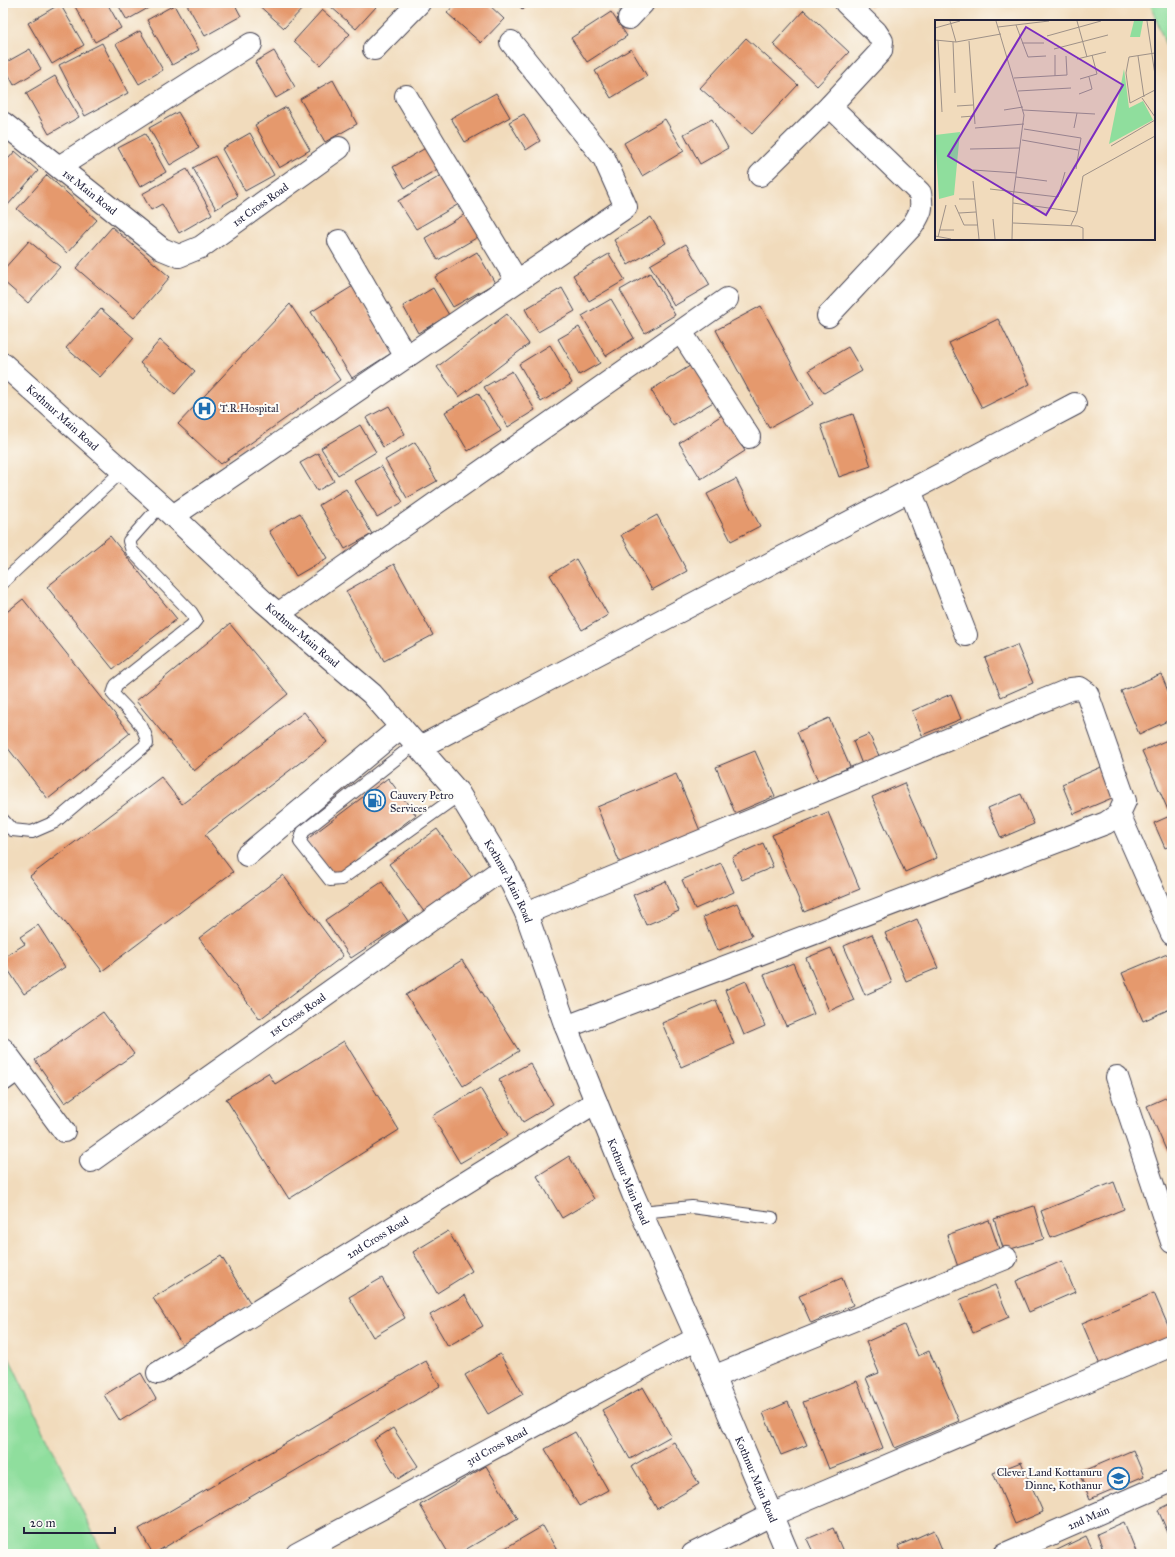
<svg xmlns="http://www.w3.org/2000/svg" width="1175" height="1557" font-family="'IM FELL Great Primer',serif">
<rect width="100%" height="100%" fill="#fdfcf7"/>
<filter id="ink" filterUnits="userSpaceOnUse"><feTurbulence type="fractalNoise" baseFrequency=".025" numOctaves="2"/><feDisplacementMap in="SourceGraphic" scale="8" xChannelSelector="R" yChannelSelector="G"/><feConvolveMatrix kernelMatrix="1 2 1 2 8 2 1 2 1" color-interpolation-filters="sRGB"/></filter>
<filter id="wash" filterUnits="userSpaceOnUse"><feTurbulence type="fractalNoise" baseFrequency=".012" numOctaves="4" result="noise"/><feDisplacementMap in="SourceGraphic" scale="16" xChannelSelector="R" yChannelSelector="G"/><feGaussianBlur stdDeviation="0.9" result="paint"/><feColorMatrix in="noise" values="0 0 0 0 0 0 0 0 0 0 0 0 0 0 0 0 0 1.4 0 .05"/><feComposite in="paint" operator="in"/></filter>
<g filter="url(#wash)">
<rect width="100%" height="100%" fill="#f1dbbc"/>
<path fill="#8fde9d" stroke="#58806c" d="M 1150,3 L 1172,3 L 1172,62 Z
M 3,1345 L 103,1554 L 3,1554 Z"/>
<g id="blocks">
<path fill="#e5996d" d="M 73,3 L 107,3 L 121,28 L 95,42 Z
M 117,3 L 157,3 L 127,20 Z
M 186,3 L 234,3 L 241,16 L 205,36 Z
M 256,3 L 308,3 L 284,28 Z
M 333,3 L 372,3 L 376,7 L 356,29 L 330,6 Z
M 456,3 L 487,3 L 504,19 L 481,43 L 447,13 Z
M 516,3 L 529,3 L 523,10 Z
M 866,3 L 876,3 L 870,8 Z
M 60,4 L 84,45 L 52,64 L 28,23 Z
M 174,5 L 199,50 L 172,65 L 147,20 Z
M 322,10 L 350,34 L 320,65 L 294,41 Z
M 804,10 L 849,52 L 817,86 L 773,44 Z
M 611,12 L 627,36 L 587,62 L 571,38 Z
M 140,31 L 163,70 L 139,84 L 116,44 Z
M 746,38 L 798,85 L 752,134 L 700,88 Z
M 102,43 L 128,93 L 85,116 L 59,65 Z
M 30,49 L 41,69 L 14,85 L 3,64 Z
M 631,49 L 647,76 L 611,98 L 595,71 Z
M 274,51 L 295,87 L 276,98 L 255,62 Z
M 55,76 L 79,117 L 49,134 L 26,93 Z
M 333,80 L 357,124 L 325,142 L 300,99 Z
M 496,93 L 510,117 L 465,142 L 451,118 Z
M 286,107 L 310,150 L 279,168 L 255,125 Z
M 178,112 L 199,148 L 170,165 L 149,128 Z
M 524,114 L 540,141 L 526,150 L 509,122 Z
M 665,119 L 684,151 L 642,176 L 624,143 Z
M 712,119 L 728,148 L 700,164 L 684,134 Z
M 250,133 L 274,175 L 245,191 L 222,149 Z
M 145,134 L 166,172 L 140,187 L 118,148 Z
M 434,143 L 446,164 L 405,188 L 393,167 Z
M 15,151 L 38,171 L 7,206 L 3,203 L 3,165 Z
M 215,156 L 238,196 L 216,209 L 193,168 Z
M 187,169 L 212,214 L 179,233 L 162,204 L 151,210 L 142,194 Z
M 447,172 L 464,201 L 416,229 L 398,201 Z
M 47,175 L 97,220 L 67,253 L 17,209 Z
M 472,210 L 485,233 L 438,260 L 425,238 Z
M 651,217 L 666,243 L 628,265 L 614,240 Z
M 112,227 L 170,277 L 134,318 L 76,268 Z
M 29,241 L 60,267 L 28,303 L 3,281 L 3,270 Z
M 686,244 L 710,285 L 674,306 L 650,265 Z
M 477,252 L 495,283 L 453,307 L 435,277 Z
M 609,254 L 625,280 L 589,301 L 573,275 Z
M 650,273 L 675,315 L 645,333 L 620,290 Z
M 353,286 L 393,352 L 352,378 L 311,312 Z
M 433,288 L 449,315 L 418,333 L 403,306 Z
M 562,288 L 575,311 L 538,332 L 525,309 Z
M 611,299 L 634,338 L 606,356 L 582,316 Z
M 290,304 L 340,380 L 221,464 L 178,424 Z
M 761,306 L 813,404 L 769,428 L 716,330 Z
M 101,309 L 134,338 L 100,377 L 66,348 Z
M 507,314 L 529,344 L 459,397 L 437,367 Z
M 998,319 L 1030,384 L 982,408 L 949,343 Z
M 579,327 L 600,363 L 579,375 L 558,339 Z
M 160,340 L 195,371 L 175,394 L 140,363 Z
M 550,345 L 572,383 L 541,402 L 519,364 Z
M 848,347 L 862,371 L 824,393 L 809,370 Z
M 693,364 L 715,401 L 673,426 L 651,390 Z
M 512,371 L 535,410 L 508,427 L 484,387 Z
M 478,393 L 501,431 L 468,451 L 445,412 Z
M 389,406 L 405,434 L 383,447 L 366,418 Z
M 853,414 L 871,466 L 839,477 L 821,425 Z
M 722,415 L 745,451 L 701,479 L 679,443 Z
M 360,425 L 376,452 L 338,475 L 321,448 Z
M 415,442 L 437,481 L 407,498 L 385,460 Z
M 318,453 L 334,481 L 317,491 L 300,463 Z
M 381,466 L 403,502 L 377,517 L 355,481 Z
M 736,479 L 760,526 L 731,541 L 707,494 Z
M 346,489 L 372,534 L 345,549 L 319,505 Z
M 300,513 L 327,558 L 296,576 L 269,531 Z
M 657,515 L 687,571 L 652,590 L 621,535 Z
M 110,536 L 177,619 L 113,669 L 47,587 Z
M 576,559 L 608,615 L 582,630 L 550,575 Z
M 394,564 L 433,635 L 384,661 L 346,591 Z
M 23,599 L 130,733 L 48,799 L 3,742 L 3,615 Z
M 230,624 L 288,694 L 194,771 L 136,701 Z
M 1017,645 L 1033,683 L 1001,697 L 985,658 Z
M 1161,674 L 1172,701 L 1172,719 L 1139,734 L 1121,691 Z
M 951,694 L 961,719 L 922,735 L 912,711 Z
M 304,712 L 327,742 L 205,835 L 233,872 L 102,971 L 30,876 L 161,777 L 182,804 Z
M 829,718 L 850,767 L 818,781 L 797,732 Z
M 869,734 L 881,760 L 863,767 L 853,741 Z
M 1172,738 L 1172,808 L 1168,810 L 1142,751 Z
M 755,751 L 775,796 L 735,813 L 716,767 Z
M 1106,765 L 1119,795 L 1074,814 L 1062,784 Z
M 676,774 L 701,833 L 621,866 L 597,807 Z
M 388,778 L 416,815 L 334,877 L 306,840 Z
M 904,783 L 937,858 L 905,872 L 872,797 Z
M 1021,794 L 1034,824 L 1001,838 L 988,808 Z
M 828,812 L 860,889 L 804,912 L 772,835 Z
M 1172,815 L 1172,845 L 1165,848 L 1154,823 Z
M 437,829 L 473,879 L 425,913 L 389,864 Z
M 763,843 L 773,867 L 742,880 L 732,857 Z
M 721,863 L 734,892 L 695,909 L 682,880 Z
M 283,875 L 343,956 L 260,1019 L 199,938 Z
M 666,881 L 679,911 L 646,925 L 633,895 Z
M 382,882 L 408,921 L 351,958 L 325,920 Z
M 737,903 L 752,936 L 717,951 L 703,917 Z
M 917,919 L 938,968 L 906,981 L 885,933 Z
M 38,925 L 65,967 L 24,994 L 3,962 L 3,958 L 25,944 L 20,937 Z
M 872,934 L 892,983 L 865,995 L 844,946 Z
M 831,948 L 854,1000 L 829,1011 L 806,958 Z
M 1172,952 L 1172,1008 L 1143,1021 L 1122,973 Z
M 462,960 L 519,1051 L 463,1086 L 406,995 Z
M 793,963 L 814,1014 L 786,1026 L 764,975 Z
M 746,981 L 765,1026 L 744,1035 L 725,990 Z
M 716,1000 L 734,1044 L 681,1067 L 662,1023 Z
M 103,1012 L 134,1054 L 65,1103 L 35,1060 Z
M 344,1041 L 399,1130 L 289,1199 L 226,1099 L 268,1073 L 275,1084 Z
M 530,1063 L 553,1104 L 523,1122 L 499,1080 Z
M 480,1088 L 508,1135 L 460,1163 L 432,1116 Z
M 1172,1095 L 1172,1150 L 1167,1152 L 1147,1106 Z
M 569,1156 L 594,1199 L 562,1218 L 537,1176 Z
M 1114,1182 L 1124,1209 L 1051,1238 L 1041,1211 Z
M 1034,1206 L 1044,1239 L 1004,1251 L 994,1219 Z
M 989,1220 L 1001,1255 L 959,1270 L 947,1235 Z
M 448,1231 L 472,1271 L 437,1293 L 413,1252 Z
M 221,1256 L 251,1304 L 184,1347 L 153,1298 Z
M 1062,1261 L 1075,1292 L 1029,1312 L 1016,1281 Z
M 382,1278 L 405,1318 L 373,1337 L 349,1297 Z
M 842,1278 L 853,1305 L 811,1323 L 799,1296 Z
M 995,1285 L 1009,1317 L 973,1333 L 959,1300 Z
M 1154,1293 L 1172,1335 L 1103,1372 L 1082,1323 Z
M 465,1295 L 483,1326 L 448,1346 L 430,1315 Z
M 904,1325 L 918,1356 L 929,1351 L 959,1421 L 895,1448 L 866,1378 L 879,1373 L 866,1342 Z
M 500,1354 L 523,1394 L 488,1414 L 465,1375 Z
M 426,1361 L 440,1386 L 153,1554 L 139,1529 Z
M 141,1373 L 156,1399 L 120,1421 L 104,1395 Z
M 857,1381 L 883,1448 L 829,1469 L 803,1402 Z
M 643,1387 L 671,1436 L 630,1459 L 602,1410 Z
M 788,1402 L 807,1445 L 781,1455 L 763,1413 Z
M 393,1428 L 418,1466 L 398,1479 L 374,1440 Z
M 575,1432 L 608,1490 L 579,1506 L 545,1449 Z
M 674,1442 L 699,1484 L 657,1509 L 632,1466 Z
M 1133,1450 L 1144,1476 L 1090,1499 L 1079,1473 Z
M 1021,1462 L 1043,1512 L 1015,1524 L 993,1473 Z
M 486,1466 L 518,1519 L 458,1554 L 449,1554 L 420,1505 Z
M 1172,1503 L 1172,1542 L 1158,1510 Z
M 1124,1522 L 1137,1554 L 1105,1554 L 1097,1534 Z
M 543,1526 L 559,1554 L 495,1554 Z
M 833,1528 L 844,1554 L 814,1554 L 807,1539 Z
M 934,1530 L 943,1552 L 938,1554 L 901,1554 L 898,1546 Z
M 1086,1536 L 1095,1554 L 1049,1554 Z"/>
</g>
</g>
<g filter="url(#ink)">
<use href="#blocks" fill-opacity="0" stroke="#413e4e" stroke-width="1"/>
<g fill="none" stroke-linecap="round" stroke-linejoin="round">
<defs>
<path id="service" d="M 3,582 L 122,471
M 416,743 L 303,832 L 300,842 L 330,880 L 341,879 L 460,794
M 3,820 L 12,830 L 32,832 L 55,822 L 147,744 C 147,725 125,708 113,694 L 116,685 L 191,626 L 196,620 L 191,612 L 132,551 L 129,541 L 160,506
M 641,1212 L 692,1207 L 772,1218"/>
<g id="minor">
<path d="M 629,18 L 643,3"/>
<path d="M 374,49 L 419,3"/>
<path d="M 406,96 L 517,281"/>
<path id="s1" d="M 3,123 L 162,249 L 179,256 L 201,247 L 339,148"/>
<path d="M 59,167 L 251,44"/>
<path d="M 760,175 L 830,106 L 881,51 L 882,41 L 876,32 L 846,3"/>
<path d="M 339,241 L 406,357"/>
<path d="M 828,316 L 913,225 C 921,212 923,208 920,193 L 830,106"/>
<path d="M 681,332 L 749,437"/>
<path d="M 910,490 L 966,635"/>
<path d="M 173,516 L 626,207 L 604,158 L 511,42"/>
<path d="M 278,614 L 727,299"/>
<path d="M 420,747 L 1075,404"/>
<path d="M 1119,814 L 1172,934"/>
<path d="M 247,855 L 401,727"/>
<path d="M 526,913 L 1071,689 L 1080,688 L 1087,693 L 1125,801 L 1119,814 L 1106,823 L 566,1027"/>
<path d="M 3,1049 L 64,1131"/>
<path d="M 1117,1077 L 1172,1242"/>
<path d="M 3,1080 L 18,1069"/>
<path id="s2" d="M 91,1161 L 504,868"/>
<path id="s3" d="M 158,1373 L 596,1102"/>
<path d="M 713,1377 L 1006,1258"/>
<path id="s4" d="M 297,1554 L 697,1338"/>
<path d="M 693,1554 L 771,1515 L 1172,1345"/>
<path id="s5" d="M 1005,1554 L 1172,1481"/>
</g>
<g id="secondary">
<path id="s6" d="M 3,364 L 173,516 L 264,602 L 372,694 L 458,792 L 504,868 L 526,913 L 566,1027 L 633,1194 L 697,1338 L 788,1554"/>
</g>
</defs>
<use href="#service" stroke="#413e4e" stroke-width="14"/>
<use href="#minor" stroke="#413e4e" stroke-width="24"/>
<use href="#secondary" stroke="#413e4e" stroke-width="24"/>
<use href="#service" stroke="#fff" stroke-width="12"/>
<use href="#minor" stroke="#fff" stroke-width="22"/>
<use href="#secondary" stroke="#fff" stroke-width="22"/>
</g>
</g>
<defs>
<symbol id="hospital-ring" viewBox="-11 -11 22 22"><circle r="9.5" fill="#fdfcf7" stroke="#1f6fb2" stroke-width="1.5"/><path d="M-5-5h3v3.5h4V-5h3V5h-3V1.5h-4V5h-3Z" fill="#1f6fb2"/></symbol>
<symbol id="fuel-ring" viewBox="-11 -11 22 22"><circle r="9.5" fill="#fdfcf7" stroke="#1f6fb2" stroke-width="1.5"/><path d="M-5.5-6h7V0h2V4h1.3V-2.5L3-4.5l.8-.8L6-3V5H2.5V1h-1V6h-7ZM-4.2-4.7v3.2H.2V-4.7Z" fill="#1f6fb2"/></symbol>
<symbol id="school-ring" viewBox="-11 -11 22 22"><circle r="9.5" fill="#fdfcf7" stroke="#1f6fb2" stroke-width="1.5"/><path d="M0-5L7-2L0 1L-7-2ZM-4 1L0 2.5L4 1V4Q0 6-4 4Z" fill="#1f6fb2"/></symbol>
</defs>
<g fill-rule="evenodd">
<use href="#hospital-ring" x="192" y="396" width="25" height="25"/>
<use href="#fuel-ring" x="362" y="788" width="25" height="25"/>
<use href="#school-ring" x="1106" y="1466" width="25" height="25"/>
</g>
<g text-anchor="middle" stroke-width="4" stroke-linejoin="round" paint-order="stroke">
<g font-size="11" fill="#22223b" stroke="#fdfcf7">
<text dy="4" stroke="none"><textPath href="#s1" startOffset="111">1st Main Road</textPath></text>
<text dy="4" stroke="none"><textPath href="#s1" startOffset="318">1st Cross Road</textPath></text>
<text dy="4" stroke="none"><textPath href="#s6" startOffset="80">Kothnur Main Road</textPath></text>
<text dy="4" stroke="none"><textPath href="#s6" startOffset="404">Kothnur Main Road</textPath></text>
<text dy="4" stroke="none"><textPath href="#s6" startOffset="728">Kothnur Main Road</textPath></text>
<text dy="4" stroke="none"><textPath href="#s2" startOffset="253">1st Cross Road</textPath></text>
<text dy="4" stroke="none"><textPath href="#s6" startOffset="1052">Kothnur Main Road</textPath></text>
<text dy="4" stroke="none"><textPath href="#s3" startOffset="258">2nd Cross Road</textPath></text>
<text dy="4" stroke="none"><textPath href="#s4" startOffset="227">3rd Cross Road</textPath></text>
<text dy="4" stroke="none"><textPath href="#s6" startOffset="1376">Kothnur Main Road</textPath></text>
<text dy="4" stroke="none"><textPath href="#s5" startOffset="91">2nd Main</textPath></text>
</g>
<g font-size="11" fill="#22223b" stroke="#fdfcf7" text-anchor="start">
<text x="220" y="412">T.R.Hospital</text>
<text x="390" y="799">Cauvery Petro<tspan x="390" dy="13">Services</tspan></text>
<text x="1102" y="1476" text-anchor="end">Clever Land Kottanuru<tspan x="1102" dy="13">Dinne, Kothanur</tspan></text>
</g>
</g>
<g transform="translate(935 20)">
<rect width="220" height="220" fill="#f1dbbc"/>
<path d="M 199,1 L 208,1 L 205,17 L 195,17 ZM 189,49 L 194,88 L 208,81 L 218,100 L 174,124 ZM 25,112 L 19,175 L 4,179 L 0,115 Z" fill="#8fde9d"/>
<path fill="none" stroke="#9e9188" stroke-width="1" d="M 15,1 L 21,22M 61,1 L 89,95 L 78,178 L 77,219M 142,1 L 152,37M 212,1 L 220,55M 81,5 L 93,37 L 111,36M 63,7 L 114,1M 0,8 L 25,1M 112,16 L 166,1M 0,20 L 21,22 L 66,14M 3,20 L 7,92M 34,21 L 40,104M 18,22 L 20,73M 87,23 L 109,23M 119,29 L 173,15M 220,33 L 194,37 L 191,53 L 195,83 L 220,70M 120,35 L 120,56M 203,36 L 209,77M 142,39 L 171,32M 79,58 L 132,55 L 131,36M 145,59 L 162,54 L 157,35M 83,71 L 136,68M 144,74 L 157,69 L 154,57M 207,78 L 220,97M 22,86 L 38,85M 69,90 L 88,87M 88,90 L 160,94M 26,97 L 39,96M 40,108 L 89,104M 139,108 L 142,93M 89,109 L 146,118 L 141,149M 87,120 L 143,130M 176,126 L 220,100M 35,129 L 85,128M 38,150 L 82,153M 81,157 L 112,161M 38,161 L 44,219M 55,169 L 123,177 L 130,152M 24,179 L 40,179M 78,183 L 142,192M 20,185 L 29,205 L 43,205M 24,193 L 41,192M 58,199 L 60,219M 78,203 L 143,206 L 148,208 L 148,219M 136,205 L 142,192 L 148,156 L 220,116M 4,210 L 19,210M 0,216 L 16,219M 3,217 L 11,185"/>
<path fill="#7b2cbf" fill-opacity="0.15" stroke="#7b2cbf" stroke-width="2" d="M 91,7 L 188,65 L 111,195 L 13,136 Z"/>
<rect width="220" height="220" fill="none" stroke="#22223b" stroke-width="2"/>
</g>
<rect width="1175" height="1557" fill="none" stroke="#fdfcf7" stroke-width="16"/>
<path d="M24 1527v6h91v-6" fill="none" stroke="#22223b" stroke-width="2"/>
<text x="30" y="1527" font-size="12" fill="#22223b" stroke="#fdfcf7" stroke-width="3" paint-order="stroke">20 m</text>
</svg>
